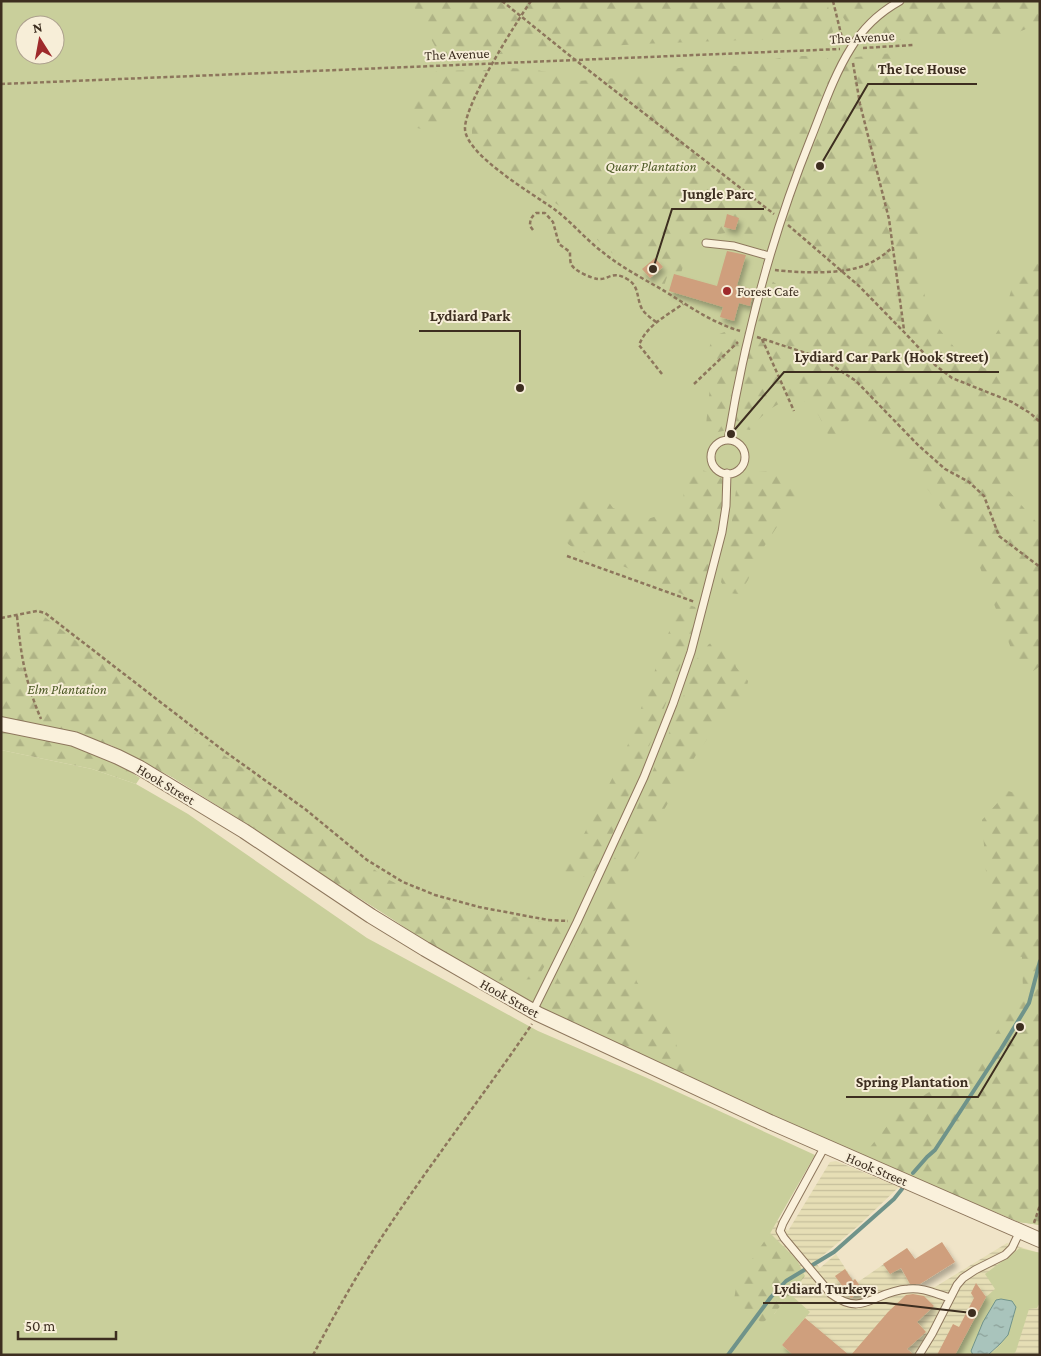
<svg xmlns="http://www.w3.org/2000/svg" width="1041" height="1356" font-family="'Crimson Pro',serif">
<defs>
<pattern id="farmland-rules" width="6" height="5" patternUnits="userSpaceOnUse" patternTransform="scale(1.25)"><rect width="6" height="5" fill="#e6deb5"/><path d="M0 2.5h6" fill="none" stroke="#c6bf9b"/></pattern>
<pattern id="forest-firs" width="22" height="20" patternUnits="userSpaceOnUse" patternTransform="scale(1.25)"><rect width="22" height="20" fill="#c9cf9b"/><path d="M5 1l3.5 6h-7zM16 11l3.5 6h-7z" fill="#aeb285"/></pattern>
<pattern id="water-ripples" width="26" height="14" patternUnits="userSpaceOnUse" patternTransform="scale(1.25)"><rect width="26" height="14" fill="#a9c4bc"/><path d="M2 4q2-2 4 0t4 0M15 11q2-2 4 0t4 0" fill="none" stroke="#8ba098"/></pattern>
<filter id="shadow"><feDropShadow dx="3" dy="5" stdDeviation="2.5" flood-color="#0004"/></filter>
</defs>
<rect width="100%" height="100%" fill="#f0e4c8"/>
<path fill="url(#farmland-rules)" d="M 836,1161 L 899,1187 L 858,1226 L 815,1262 L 820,1268 L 836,1254 L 853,1280 L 855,1279 L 858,1282 L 907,1248 L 912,1255 L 902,1262 L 900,1268 L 911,1284 L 914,1282 L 917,1286 L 935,1287 L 1007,1243 L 1040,1253 L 1040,1302 L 1038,1307 L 1040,1308 L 1040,1355 L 709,1355 L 734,1300 L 737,1281 L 778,1220 L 788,1231 L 830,1162 Z"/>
<path fill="#c9cf9b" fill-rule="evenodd" d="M 1,1 L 1040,1 L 1040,1225 L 1019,1222 L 841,1146 L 551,1015 L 394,920 L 314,869 L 249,825 L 172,777 L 111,745 L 80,736 L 1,722 ZM 25,25 L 55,25 L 55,55 L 25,55 Z
M 1,750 L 92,769 L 136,784 L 188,814 L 367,938 L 452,984 L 538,1031 L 645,1077 L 815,1155 L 768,1237 L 774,1314 L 790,1294 L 810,1312 L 782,1345 L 793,1355 L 1,1355 Z
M 1020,1248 L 1040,1253 L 1040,1302 L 1037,1308 L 1029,1309 L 1016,1351 L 1013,1355 L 988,1355 C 1006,1344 1012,1326 1016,1307 L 991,1308 L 983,1322 L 971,1351 L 973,1355 L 955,1355 L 986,1297 L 995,1289 L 985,1274 Z"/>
<path fill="url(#forest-firs)" d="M 411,1 L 827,1 L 833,32 L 824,37 L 640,44 L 530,51 L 453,59 L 438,52 Z
M 838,1 L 888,1 C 875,9 863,27 851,30 L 841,14 Z
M 904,1 L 1023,1 L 1040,11 L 1040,21 C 1028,29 1011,37 997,36 C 987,36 976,33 966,34 C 934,38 903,40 871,40 L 865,37 L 863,32 L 889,9 Z
M 892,53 L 911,72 L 919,100 L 922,141 L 917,266 L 931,319 L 964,359 L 985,350 L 1001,326 L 1013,284 L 1034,259 L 1040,259 L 1040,461 C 1027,461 1016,472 1006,480 L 1007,489 L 1040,526 L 1040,666 L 1028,675 L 1017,664 L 976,557 L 919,477 L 886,437 L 852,417 L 831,440 C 824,429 820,412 809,404 C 789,389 761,414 750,430 L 738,428 L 713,433 L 706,425 L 712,368 L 709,348 L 714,336 C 726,331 744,327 753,316 C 762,306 765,291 769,279 L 782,288 L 790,286 L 799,277 L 791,259 L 801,242 L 788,223 L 774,211 L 757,248 L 740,243 L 735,236 L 726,233 L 715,235 L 709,240 L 694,244 L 689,248 L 681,273 L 669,271 L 664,286 L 637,271 L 604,247 L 577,218 L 516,176 L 480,145 L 472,134 L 472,123 L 482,98 L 497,71 L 509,68 L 530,69 L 547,72 L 559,76 L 578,81 L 630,77 L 701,64 L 739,66 L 790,56 L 824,56 L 830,60 Z
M 487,70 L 470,100 L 463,101 L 447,123 L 427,130 L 417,128 L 411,123 C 411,101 428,95 430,75 L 437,71 Z
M 698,468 L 721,478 L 724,483 L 713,586 L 709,595 L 700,599 L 686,596 L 625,567 L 575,549 L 568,544 L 563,535 L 562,522 L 565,511 L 571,504 L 582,501 L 598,504 L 608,501 L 613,508 L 644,520 L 664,514 L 683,503 L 685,471 Z
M 766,471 L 802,486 L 786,513 L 756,559 L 748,580 L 739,594 L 727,593 L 721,582 L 728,550 L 737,483 C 743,473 755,472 766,471 Z
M 689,605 L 695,607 L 698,614 C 669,701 634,785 597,869 L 589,876 L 561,880 L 561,871 L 579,844 L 624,755 L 673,621 L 681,607 Z
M 42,615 L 149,696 L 215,749 L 302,809 L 340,845 L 389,880 L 425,897 L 480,911 L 568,926 L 537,979 L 487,981 L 463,968 L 394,920 L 314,869 L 244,822 L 172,777 L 111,745 L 80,736 L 1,722 L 1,644 L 19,668 L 29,666 L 29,623 L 36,616 Z
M 720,640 L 732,648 L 736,667 L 748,681 L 746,693 L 728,709 L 696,755 L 619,887 L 605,889 L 604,880 L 626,834 L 675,719 L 698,657 L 709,644 Z
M 1,724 L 13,726 L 108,757 L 140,778 L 136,784 L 92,769 L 1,750 Z
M 1008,791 L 1040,800 L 1040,1225 L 1019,1222 L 863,1156 L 899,1111 L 977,1062 L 1023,992 L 1022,957 L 992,949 L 982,820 Z
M 609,900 L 631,903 L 630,962 L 637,982 L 674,1037 L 687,1078 L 551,1015 L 546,1000 L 597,903 Z
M 770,1233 L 797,1260 L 805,1276 L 774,1314 L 762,1323 L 734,1300 L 737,1281 Z"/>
<path fill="url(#water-ripples)" stroke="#6f938a" d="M 1001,1299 L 1012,1301 L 1016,1307 L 1008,1335 L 1000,1344 L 988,1355 L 973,1355 L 971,1351 L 983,1322 L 996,1300 Z"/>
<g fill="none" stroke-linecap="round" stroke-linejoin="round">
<path stroke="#6f938a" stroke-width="4" d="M 913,1173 L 927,1157 L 935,1150 L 1001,1049 L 1029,1003 L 1040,961
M 728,1355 L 771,1297 L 786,1281 L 834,1252 L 894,1199 L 902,1189"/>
</g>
<path fill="#cf9f7d" filter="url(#shadow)" d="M 727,214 L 739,218 L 735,230 L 724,227 Z
M 727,251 L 746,255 L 737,285 L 754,290 L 750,306 L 739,303 L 734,321 L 720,317 L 723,307 L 669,291 L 674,274 L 717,286 Z
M 655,258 L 663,267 L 650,278 L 642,269 Z
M 942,1242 L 955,1262 L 920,1284 L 910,1284 L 901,1268 L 890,1274 L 883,1264 L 907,1248 L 915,1259 Z
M 845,1269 L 853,1281 L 855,1279 L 863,1290 L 851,1298 L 835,1276 Z
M 976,1283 L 986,1297 L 955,1355 L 937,1355 L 953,1324 L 959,1327 L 974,1298 L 971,1293 Z
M 913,1294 L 924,1296 L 934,1306 L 917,1322 L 926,1332 L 907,1349 L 914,1355 L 851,1355 L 888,1312 L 906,1295 Z
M 805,1318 L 849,1355 L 793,1355 L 782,1345 Z"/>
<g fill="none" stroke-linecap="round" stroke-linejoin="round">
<defs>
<path id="service" d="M 706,243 L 734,246 L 769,256
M 728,440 C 745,336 772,235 811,138 C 823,108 834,75 851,48 C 863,28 880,12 900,1
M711 457a17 17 0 1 1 34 0a17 17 0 1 1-34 0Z
M 533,1011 L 577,922 L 644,777 L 673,704 L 691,652 L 722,532 L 726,506 L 727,473
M 825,1146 L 783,1223 L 780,1231 L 784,1238 L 831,1294 C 864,1318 873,1291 908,1289 C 922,1287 936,1294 950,1298
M 919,1355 L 932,1334 L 957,1285 L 963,1278 L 975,1270 L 1005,1255 L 1012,1248 L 1020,1231"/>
<path id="minor" d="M 1,724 L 74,739 L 118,757 L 140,768 L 244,831 L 371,916 L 425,949 L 538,1014 L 770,1122 L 1040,1240"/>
</defs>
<use href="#service" stroke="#8d765c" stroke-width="9"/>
<use href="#minor" stroke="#8d765c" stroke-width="16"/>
<path stroke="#8d765c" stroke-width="2.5" stroke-dasharray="4 2.5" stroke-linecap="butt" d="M 502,1 L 574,59 L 774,214
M 531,1 C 515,24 464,105 465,129 C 466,155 533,194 554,209 C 572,222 587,241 605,254 C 624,269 646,280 666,292 C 692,308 711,322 740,331
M 833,1 L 843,42
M 863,48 L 914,45
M 853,63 L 860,104 L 889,219 L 904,330
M 1,84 L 840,49
M 788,225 L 859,286 L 904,332 L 935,365 L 952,378 L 1012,402 L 1030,413 L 1040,422
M 533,230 L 530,226 C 530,220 531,217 536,213 L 545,213 L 553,222 L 559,244 L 570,252 C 570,256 570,261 571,264 C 574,271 591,278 598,279 C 609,280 612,270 627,279 C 640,286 636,298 642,309 C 645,314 651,318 656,322
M 775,270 C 801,273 844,275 868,264 C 877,260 885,254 893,247
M 757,337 L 821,358 L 856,381 L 918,445 L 945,469 L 969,482 L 984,496 L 999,536 L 1040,567
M 762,339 L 794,411
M 662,374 L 639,345 C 647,325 666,316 683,304
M 694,384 L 738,342
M 567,556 L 695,602
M 17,616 C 21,656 25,681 41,719
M 1,618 L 37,611 L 45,613 L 220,748 L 305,809 L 367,860 L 403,882 L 435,895 L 479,907 L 548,920 L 568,921
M 1034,1223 L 1040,1205
M 313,1355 C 333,1318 353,1281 376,1246 C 425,1170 481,1099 532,1024"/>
<use href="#service" stroke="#faf1dc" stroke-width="7"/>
<use href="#minor" stroke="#faf1dc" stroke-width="14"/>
</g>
<circle fill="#9e2a2b" stroke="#f7eed8" stroke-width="2" cx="727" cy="291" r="5"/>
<g text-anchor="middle" stroke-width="4" stroke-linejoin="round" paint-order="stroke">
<g font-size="14" fill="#3d2e20" stroke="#f7eed8">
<text transform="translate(862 37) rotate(-3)" y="5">The Avenue</text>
<text transform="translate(457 54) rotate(-2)" y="5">The Avenue</text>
<text transform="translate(166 784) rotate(31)" y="5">Hook Street</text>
<text transform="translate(510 998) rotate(29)" y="5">Hook Street</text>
<text transform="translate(877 1169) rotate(23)" y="5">Hook Street</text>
</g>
<g font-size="14" font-style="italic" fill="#4d5a26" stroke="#f7eed8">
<text x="651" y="171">Quarr Plantation</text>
<text x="67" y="694">Elm Plantation</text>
</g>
<g font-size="14" fill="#3d2e20" stroke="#f7eed8" text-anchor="start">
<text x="737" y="296">Forest Cafe</text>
</g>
</g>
<path fill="none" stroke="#3d2e20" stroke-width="2" d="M820 166L868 84H977M653 269L672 209H764M520 388L520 331H419M731 434L784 372H999M1020 1027L978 1097H846M972 1313L886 1303H763"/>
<g fill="#3d2e20" stroke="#f7eed8" stroke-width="2">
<circle cx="820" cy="166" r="5"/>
<circle cx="653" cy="269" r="5"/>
<circle cx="520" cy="388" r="5"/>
<circle cx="731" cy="434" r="5"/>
<circle cx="1020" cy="1027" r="5"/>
<circle cx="972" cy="1313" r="5"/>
</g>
<g font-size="15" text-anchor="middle" font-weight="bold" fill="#3d2e20" stroke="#f7eed8" stroke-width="4" stroke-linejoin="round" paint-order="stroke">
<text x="922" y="74">The Ice House</text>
<text x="718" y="199">Jungle Parc</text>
<text x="470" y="321">Lydiard Park</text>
<text x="892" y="362">Lydiard Car Park (Hook Street)</text>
<text x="912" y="1087">Spring Plantation</text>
<text x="825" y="1294">Lydiard Turkeys</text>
</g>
<rect width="1041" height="1356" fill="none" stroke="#3d2e20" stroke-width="5"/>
<g transform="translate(40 40) rotate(349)"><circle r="24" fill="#f7eed8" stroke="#ada18e"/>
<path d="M0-4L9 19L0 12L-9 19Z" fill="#9e2a2b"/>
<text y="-8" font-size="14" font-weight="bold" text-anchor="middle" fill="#3d2e20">N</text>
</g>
<path d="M18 1331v8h98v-8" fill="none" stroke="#3d2e20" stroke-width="2.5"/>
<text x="25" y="1331" font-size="15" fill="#3d2e20" stroke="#f7eed8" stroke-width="4" paint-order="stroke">50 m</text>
</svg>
